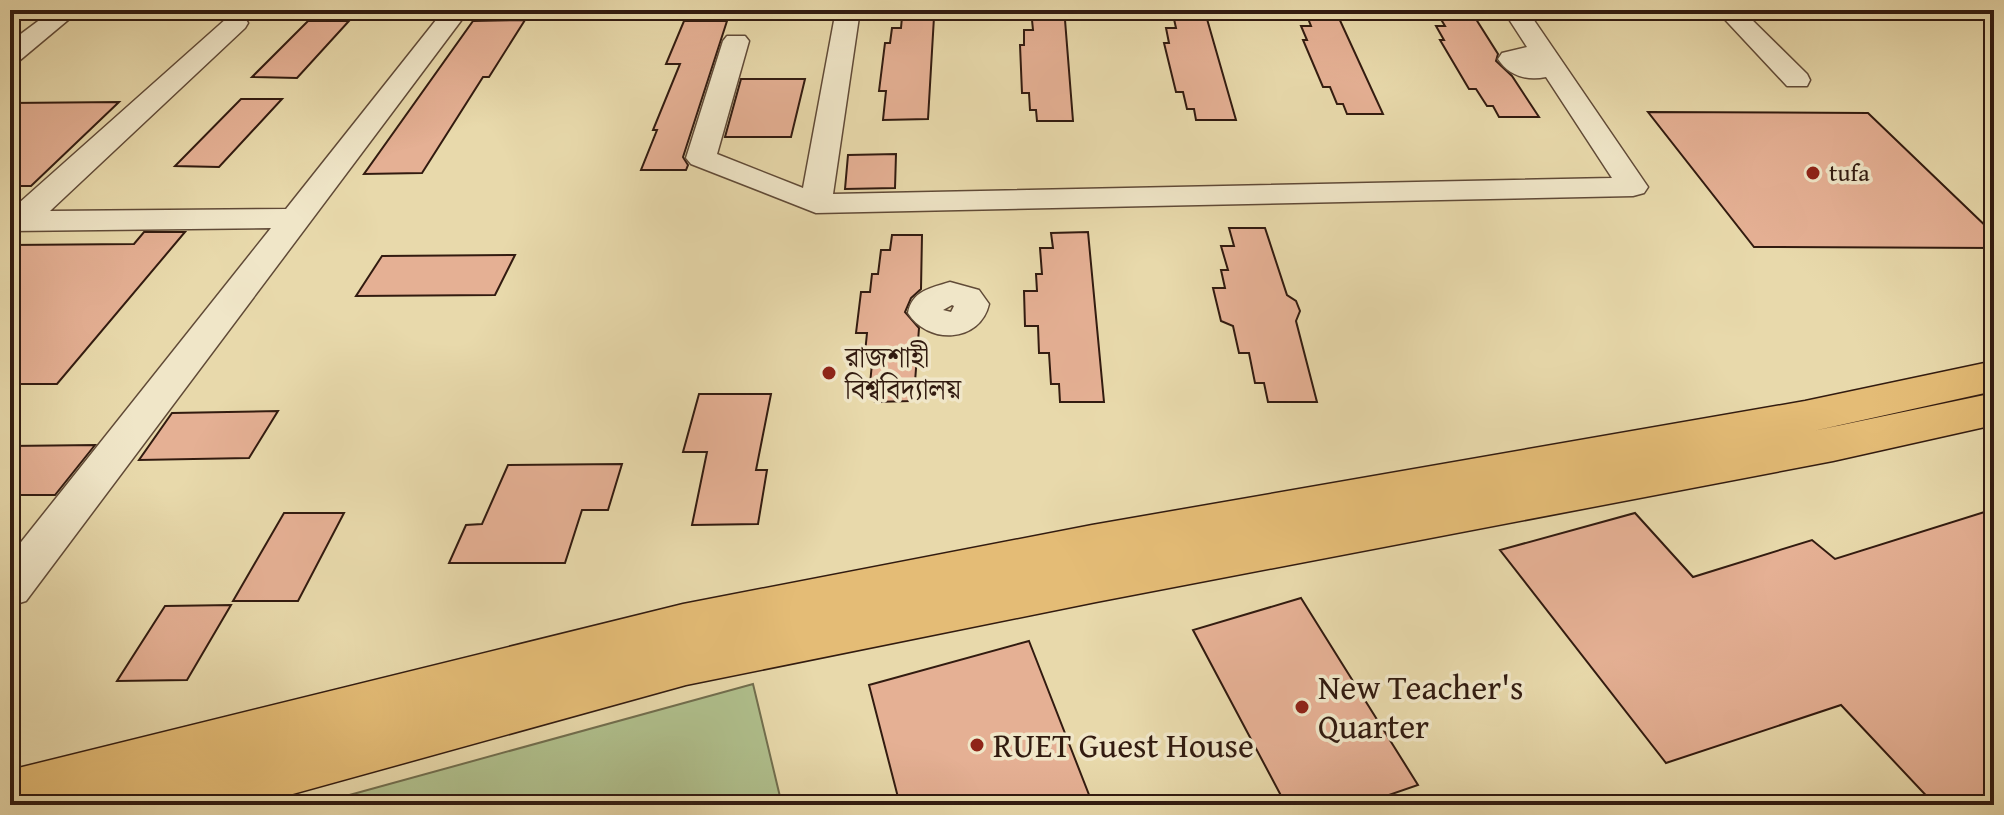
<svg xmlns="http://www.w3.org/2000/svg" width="2004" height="815" font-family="'Gentium Book Plus','Noto Serif Bengali',serif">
<rect width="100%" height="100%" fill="#e8d9ab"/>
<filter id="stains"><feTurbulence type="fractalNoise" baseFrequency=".0025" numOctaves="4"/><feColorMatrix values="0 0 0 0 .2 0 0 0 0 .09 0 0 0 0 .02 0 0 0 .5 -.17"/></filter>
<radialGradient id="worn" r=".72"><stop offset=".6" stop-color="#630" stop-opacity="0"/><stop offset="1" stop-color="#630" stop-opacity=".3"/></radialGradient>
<path fill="#b0c08d" stroke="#716e4e" stroke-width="2" d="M 753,684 L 782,805 L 313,805 Z"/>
<path fill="#e5b094" stroke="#321b10" stroke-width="2" d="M 1307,16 L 1338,16 L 1383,114 L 1347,114 L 1343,104 L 1337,104 L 1330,87 L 1323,87 L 1303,40 L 1307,40 L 1301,26 L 1311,26 Z
M 1439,16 L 1474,16 L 1498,54 L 1496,61 L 1512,76 L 1539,117 L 1499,117 L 1493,106 L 1487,106 L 1476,89 L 1469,89 L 1440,40 L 1444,40 L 1436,26 L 1445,26 Z
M 902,17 L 934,17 L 928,119 L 883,120 L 886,91 L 879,91 L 885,43 L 890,43 L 892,28 L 901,28 Z
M 1174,19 L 1207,19 L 1236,120 L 1196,120 L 1194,109 L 1187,109 L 1183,92 L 1176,92 L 1164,43 L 1169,43 L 1166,28 L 1176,28 Z
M 525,20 L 489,77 L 483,77 L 422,173 L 364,174 L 473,21 Z
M 1032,20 L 1065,20 L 1073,121 L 1037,121 L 1036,110 L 1030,110 L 1029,93 L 1022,93 L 1020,45 L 1024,45 L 1024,30 L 1033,30 Z
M 308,21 L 349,21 L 297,78 L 252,77 Z
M 684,21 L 727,21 L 683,157 L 688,165 L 686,170 L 641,170 L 657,130 L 653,130 L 680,64 L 666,64 Z
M 741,79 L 805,79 L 791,137 L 725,137 Z
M 241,99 L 282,99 L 219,167 L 175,166 Z
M 119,102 L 31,186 L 10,186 L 10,103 Z
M 1648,112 L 1868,113 L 1994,234 L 1994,248 L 1754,247 Z
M 896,154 L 895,188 L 845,189 L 848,155 Z
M 1229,228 L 1265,228 L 1287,295 L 1296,301 L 1300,311 L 1296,321 L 1317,402 L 1268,402 L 1264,383 L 1255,383 L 1249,353 L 1239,353 L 1233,326 L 1221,321 L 1213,288 L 1225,288 L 1221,270 L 1228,270 L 1221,246 L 1234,246 Z
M 144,232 L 185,232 L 57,384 L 10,384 L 10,245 L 134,244 Z
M 1088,232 L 1104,402 L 1060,402 L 1059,384 L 1051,384 L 1049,353 L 1039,353 L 1038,326 L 1025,326 L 1024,291 L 1037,291 L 1036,274 L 1042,274 L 1040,248 L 1053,248 L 1051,233 Z
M 892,235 L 922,235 L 921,289 L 911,298 L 905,312 L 919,328 L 915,382 L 911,382 L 910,401 L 875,402 L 877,384 L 870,384 L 873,353 L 865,353 L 867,333 L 856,333 L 861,292 L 870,292 L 872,274 L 878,274 L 881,250 L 890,250 Z
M 515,255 L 495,295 L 356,296 L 382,256 Z
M 699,394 L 771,394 L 756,470 L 767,470 L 758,524 L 692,525 L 707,452 L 683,452 Z
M 278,411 L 249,458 L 139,460 L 172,413 Z
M 95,445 L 55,495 L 10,495 L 10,446 Z
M 622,464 L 608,510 L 582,510 L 565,563 L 449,563 L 466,525 L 482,524 L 508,465 Z
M 1994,509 L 1994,805 L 1935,805 L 1841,705 L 1666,763 L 1500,550 L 1635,513 L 1693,577 L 1812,540 L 1835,559 Z
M 284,513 L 344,513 L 298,601 L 233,601 Z
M 1301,598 L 1418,785 L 1360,805 L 1286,805 L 1193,630 Z
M 231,605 L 187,680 L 117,681 L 165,606 Z
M 1029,641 L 1093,805 L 900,805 L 869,685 Z"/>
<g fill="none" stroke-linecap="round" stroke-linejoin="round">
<defs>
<path id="minor" d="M 53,10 L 80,10 L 19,61 L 10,63 L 10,42 Z
M 444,10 L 469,10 L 26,601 L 10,606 L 10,556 L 271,228 L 10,231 L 10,211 L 227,18 L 245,18 L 248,23 L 245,28 L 50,211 L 286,209 Z
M 836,10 L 860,10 L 833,194 L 1612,178 L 1546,77 C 1527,81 1509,76 1498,59 L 1502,53 L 1527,47 L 1503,10 L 1527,10 L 1648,187 L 1644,193 L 1633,196 L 816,213 L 691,164 L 686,158 L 723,41 L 727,36 L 745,36 L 749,41 L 717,154 L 803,188 Z
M 1716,10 L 1742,10 L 1807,74 L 1810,80 L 1807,86 L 1787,86 Z
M 950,282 L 979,290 L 989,304 C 980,343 928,345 908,313 C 912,291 930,288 950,282 ZM 952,305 L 954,306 L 951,312 L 943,310 Z"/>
<path id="major" d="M 1994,361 L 1994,391 L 1813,431 L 1994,393 L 1994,425 L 1833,461 L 1096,602 L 686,685 L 253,805 L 120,805 L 124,796 L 90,805 L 10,805 L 10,770 L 683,604 L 1092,525 L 1805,401 Z"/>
</defs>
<use href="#minor" stroke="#604a37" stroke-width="3"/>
<use href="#major" stroke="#321b10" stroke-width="3"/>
<use href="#minor" fill="#f0e6c8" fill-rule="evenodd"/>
<use href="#major" fill="#e4bc76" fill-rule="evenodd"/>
</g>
<g fill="#8f2418" stroke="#f0e6c8" stroke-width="3">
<circle cx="1813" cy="173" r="8"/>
<circle cx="829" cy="373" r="8"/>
<circle cx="1302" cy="707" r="8"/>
<circle cx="977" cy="745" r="8"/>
</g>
<g text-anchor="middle" stroke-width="7" stroke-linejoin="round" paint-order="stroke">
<g font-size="24" fill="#321b10" stroke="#f0e6c8" text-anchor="start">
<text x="1829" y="181">tufa</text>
</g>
<g font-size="28" fill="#321b10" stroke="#f0e6c8" text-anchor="start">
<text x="845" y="367">রাজশাহী<tspan x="845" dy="32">বিশ্ববিদ্যালয়</tspan></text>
</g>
<g font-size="34" fill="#321b10" stroke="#f0e6c8" text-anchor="start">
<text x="1318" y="699">New Teacher's<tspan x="1318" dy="39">Quarter</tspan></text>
<text x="993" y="757">RUET Guest House</text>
</g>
</g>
<rect width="2004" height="815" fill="none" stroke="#e8d9ab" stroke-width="40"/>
<rect x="12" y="12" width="1980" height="791" fill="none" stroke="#321b10" stroke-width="4"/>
<rect x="20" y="20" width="1964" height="775" fill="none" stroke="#321b10" stroke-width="2"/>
<rect width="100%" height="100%" filter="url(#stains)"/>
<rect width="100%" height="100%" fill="url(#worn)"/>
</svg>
